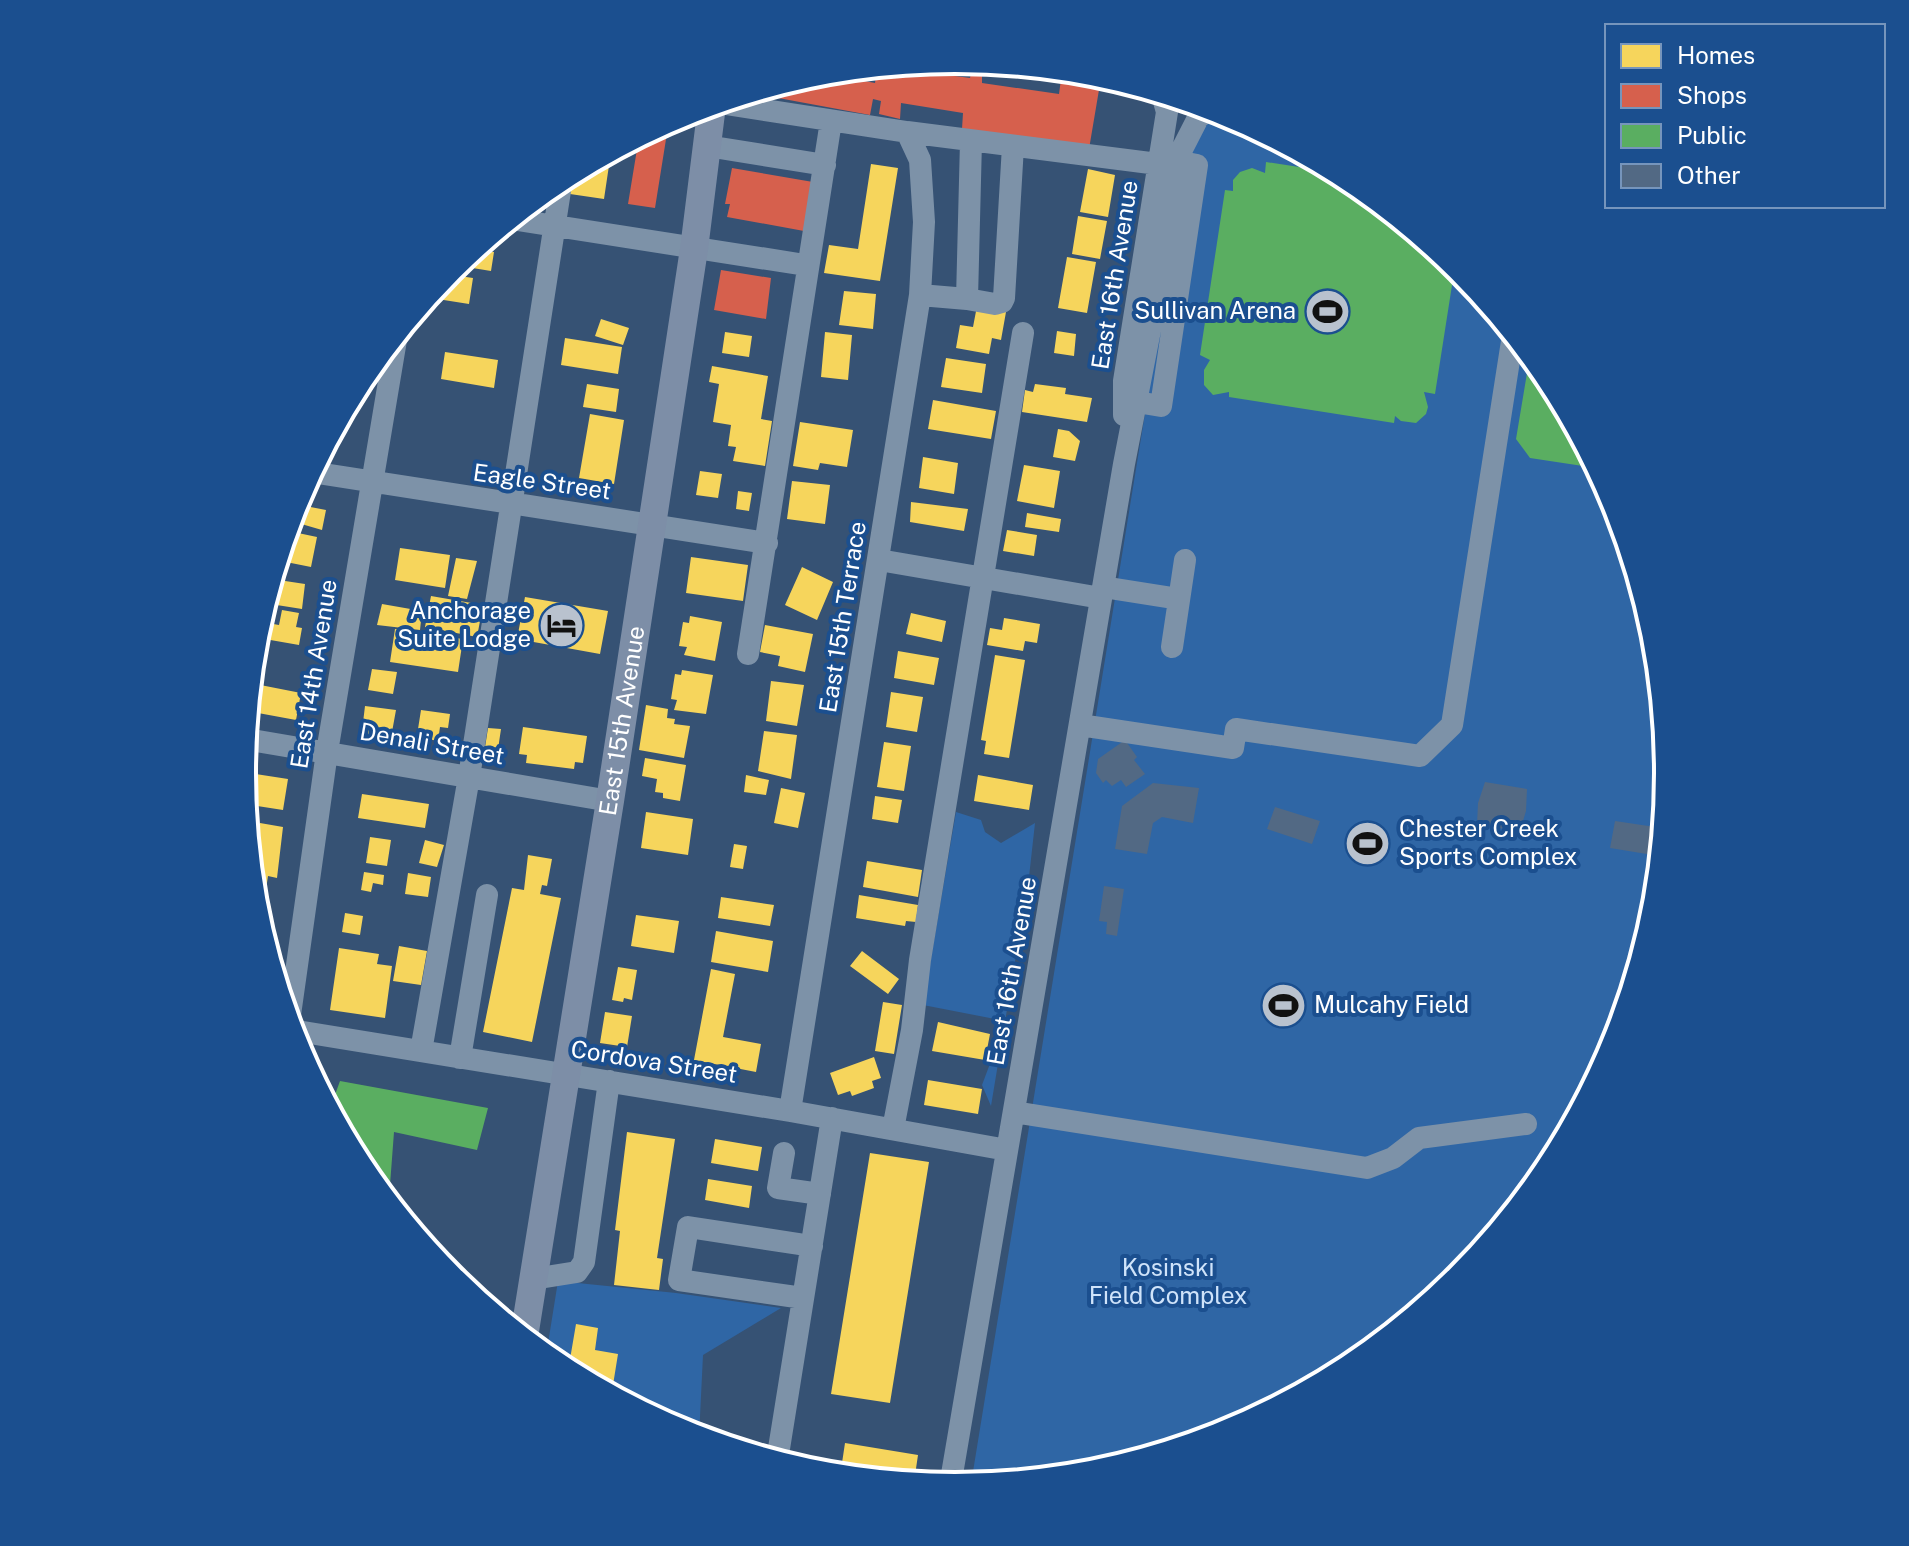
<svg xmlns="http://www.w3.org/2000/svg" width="1909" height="1546" font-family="'Public Sans',sans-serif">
<rect width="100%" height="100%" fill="#365274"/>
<path fill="#2f66a5" d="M 1198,105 L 1228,114 L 1351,180 L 1459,269 L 1548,377 L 1613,501 L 1654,634 L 1667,773 L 1654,913 L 1613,1046 L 1547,1169 L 1458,1277 L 1350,1366 L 1227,1432 L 1093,1472 L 971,1484 L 1195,106 Z
M 956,812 L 981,820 L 985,832 L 1001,843 L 1035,823 L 1029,877 L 991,1106 L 982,1085 L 994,1053 L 995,1019 L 923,1005 Z
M 558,1281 L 676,1293 L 781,1308 L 703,1355 L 699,1437 L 681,1432 L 558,1366 L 546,1356 Z"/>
<path fill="#f6d55c" d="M 611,152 L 604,199 L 570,194 L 573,172 Z
M 871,164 L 898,168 L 880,281 L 824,273 L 829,245 L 858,249 Z
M 1088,169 L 1115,175 L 1108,217 L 1080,212 Z
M 1078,216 L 1107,221 L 1100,259 L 1072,254 Z
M 475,249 L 494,252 L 491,271 L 454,265 Z
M 1067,257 L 1096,262 L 1087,313 L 1058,308 Z
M 446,274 L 473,278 L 469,304 L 431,298 L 432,291 L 437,286 L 441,286 Z
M 844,291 L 876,294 L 873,329 L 839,325 Z
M 977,306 L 1006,312 L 1001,340 L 992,338 L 989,354 L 956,348 L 960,325 L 973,327 Z
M 601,319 L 629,328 L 623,345 L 595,336 Z
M 1057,331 L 1076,334 L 1074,356 L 1054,353 Z
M 725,332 L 752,336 L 749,357 L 722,353 Z
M 825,332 L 852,335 L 848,380 L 821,377 Z
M 565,338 L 622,347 L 618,374 L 561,365 Z
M 445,352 L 498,360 L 494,388 L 441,379 Z
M 946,358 L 986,364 L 982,393 L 941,387 Z
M 712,366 L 768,376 L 761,419 L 772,421 L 765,466 L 733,461 L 736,447 L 728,446 L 731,425 L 713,422 L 719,384 L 709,382 Z
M 587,384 L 619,389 L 616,412 L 583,407 Z
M 1035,384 L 1066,388 L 1065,394 L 1092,398 L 1087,422 L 1022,412 L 1025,390 L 1033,392 Z
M 933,400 L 996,411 L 991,439 L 928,429 Z
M 590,414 L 624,420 L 614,484 L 579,478 Z
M 800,422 L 853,430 L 847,467 L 820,463 L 818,470 L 793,466 Z
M 1058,429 L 1069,431 L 1080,441 L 1075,461 L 1053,457 Z
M 923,457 L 958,463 L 954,494 L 919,488 Z
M 1024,465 L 1060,471 L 1054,508 L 1017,501 Z
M 700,471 L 722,474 L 718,498 L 696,495 Z
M 792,481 L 830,485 L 825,524 L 787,519 Z
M 738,491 L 752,493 L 749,511 L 736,509 Z
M 911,502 L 968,509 L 964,531 L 910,522 Z
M 295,504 L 326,510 L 322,530 L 291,521 Z
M 1027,513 L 1061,519 L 1059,532 L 1025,527 Z
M 1007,530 L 1037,535 L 1034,556 L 1003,551 Z
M 298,533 L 317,537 L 311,567 L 286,562 L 290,546 L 295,547 Z
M 400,548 L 450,555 L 445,588 L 395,580 Z
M 691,557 L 748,565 L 743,601 L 686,593 Z
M 456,558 L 477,561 L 467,599 L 448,596 Z
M 802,567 L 833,582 L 817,620 L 785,605 Z
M 272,579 L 305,584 L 302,609 L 264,603 Z
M 431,596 L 483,605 L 477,637 L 425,627 Z
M 525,597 L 608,611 L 600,654 L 517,639 Z
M 382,604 L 422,611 L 420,630 L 377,625 Z
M 282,610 L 299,613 L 296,627 L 302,628 L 299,645 L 259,638 L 262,622 L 279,625 Z
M 911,613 L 946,621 L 942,642 L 906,634 Z
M 690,616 L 722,622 L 715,661 L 684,655 L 687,647 L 679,646 L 683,622 L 689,623 Z
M 1004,618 L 1040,624 L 1037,643 L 1025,641 L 1023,651 L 987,645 L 990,628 L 1002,630 Z
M 765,625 L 813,634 L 805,672 L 778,666 L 780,656 L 760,652 Z
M 395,629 L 463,639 L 458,672 L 390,662 Z
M 898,651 L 939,658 L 934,685 L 894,678 Z
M 995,655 L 1025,660 L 1009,758 L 984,754 L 986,741 L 981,740 Z
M 372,669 L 397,672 L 393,694 L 368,690 Z
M 682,670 L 713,675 L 706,714 L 674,710 L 677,700 L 671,699 L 675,674 L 681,675 Z
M 771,681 L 804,685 L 797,726 L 766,721 Z
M 250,683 L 301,693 L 296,720 L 248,711 Z
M 891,692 L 923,697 L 917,732 L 886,727 Z
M 646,705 L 668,709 L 667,718 L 675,719 L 674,724 L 690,726 L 684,758 L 639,750 Z
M 365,706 L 396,710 L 390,743 L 361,739 Z
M 421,710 L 450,714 L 448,728 L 440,727 L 438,741 L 428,739 L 429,731 L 418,729 Z
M 523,727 L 587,736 L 583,763 L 575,762 L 574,769 L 526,763 L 527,755 L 519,754 Z
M 488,728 L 501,729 L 497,756 L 484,754 Z
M 764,731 L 797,735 L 791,779 L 758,771 Z
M 884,742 L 911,746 L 904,791 L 877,787 Z
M 645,758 L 686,765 L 680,801 L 663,798 L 663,793 L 655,792 L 657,779 L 642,776 Z
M 242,772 L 288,779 L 283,810 L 245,804 Z
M 746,775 L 769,780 L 766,795 L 744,792 Z
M 978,775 L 1033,785 L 1029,810 L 974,801 Z
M 781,788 L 805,793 L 798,828 L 774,823 Z
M 362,794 L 429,804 L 425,828 L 358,818 Z
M 875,796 L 902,800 L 898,823 L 872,819 Z
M 646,812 L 693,819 L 688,855 L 641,848 Z
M 260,823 L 283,827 L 277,878 L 268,876 L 260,929 L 255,912 L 249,849 L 256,850 Z
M 370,837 L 391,840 L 387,866 L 366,863 Z
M 425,840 L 444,845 L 437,867 L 419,863 Z
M 734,844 L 747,846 L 743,869 L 730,867 Z
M 528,855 L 552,859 L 547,886 L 542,885 L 540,894 L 561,898 L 532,1042 L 483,1032 L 512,888 L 524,890 Z
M 867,861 L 922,870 L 918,897 L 863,887 Z
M 364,872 L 384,875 L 383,885 L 373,883 L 371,892 L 361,890 Z
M 408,873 L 431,877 L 428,897 L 405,894 Z
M 859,895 L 918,905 L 916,922 L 906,921 L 905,926 L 856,918 Z
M 721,897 L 774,905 L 770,926 L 718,918 Z
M 345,913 L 363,916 L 360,935 L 342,932 Z
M 636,915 L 679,921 L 674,953 L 631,946 Z
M 716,931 L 773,941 L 768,972 L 711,962 Z
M 399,946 L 427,951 L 421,985 L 393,981 Z
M 339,948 L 379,954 L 377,964 L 392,966 L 385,1018 L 330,1010 Z
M 862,951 L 899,979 L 888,994 L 850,966 Z
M 618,967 L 637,970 L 632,1000 L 624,998 L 623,1002 L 612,1000 Z
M 711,969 L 735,974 L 723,1037 L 761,1044 L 756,1072 L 694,1060 Z
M 883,1002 L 902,1005 L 894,1054 L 875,1051 Z
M 605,1012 L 632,1016 L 627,1047 L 600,1043 Z
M 938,1022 L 990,1034 L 985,1060 L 932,1051 Z
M 874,1057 L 881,1078 L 872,1081 L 874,1088 L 852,1096 L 850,1091 L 838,1095 L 830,1073 Z
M 928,1080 L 982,1089 L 978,1114 L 924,1105 Z
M 627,1132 L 675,1139 L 657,1258 L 663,1259 L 659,1290 L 614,1285 L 620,1231 L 615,1230 Z
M 715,1139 L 762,1147 L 758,1171 L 711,1163 Z
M 870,1153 L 929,1162 L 890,1403 L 831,1394 Z
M 708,1179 L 752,1186 L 749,1208 L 705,1200 Z
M 576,1324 L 598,1328 L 595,1350 L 618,1354 L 613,1385 L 598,1383 L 598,1387 L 568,1371 Z
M 845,1443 L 918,1455 L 914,1482 L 815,1472 L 801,1468 L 803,1456 L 842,1463 Z"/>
<path fill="#d6604d" d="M 888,67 L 970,78 L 972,68 L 982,71 L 982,83 L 1059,94 L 1062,72 L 1101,78 L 1089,149 L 962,129 L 963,113 L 901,103 L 900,119 L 879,114 L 881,101 L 873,99 L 870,115 L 751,93 L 822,73 L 875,83 L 877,68 Z
M 662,125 L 660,132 L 667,133 L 655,208 L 628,204 L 639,137 Z
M 732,168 L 813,182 L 804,231 L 727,217 L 730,204 L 725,204 Z
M 721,270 L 771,278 L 766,319 L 714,310 Z"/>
<path fill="#5aae61" d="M 1266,162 L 1338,173 L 1351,180 L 1455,266 L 1435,394 L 1424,392 L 1428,407 L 1426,414 L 1416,423 L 1401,421 L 1395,416 L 1394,423 L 1229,397 L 1229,392 L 1213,395 L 1204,385 L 1204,370 L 1210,360 L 1200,355 L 1225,190 L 1233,191 L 1233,180 L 1240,172 L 1252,168 L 1265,173 Z
M 1530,355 L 1548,377 L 1596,468 L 1530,458 L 1516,439 Z
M 340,1081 L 488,1108 L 477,1150 L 394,1132 L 390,1185 L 384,1196 L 361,1169 L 326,1102 L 332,1103 Z"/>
<path fill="#526984" d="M 1125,740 L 1137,757 L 1134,760 L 1145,774 L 1126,787 L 1121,780 L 1112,786 L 1106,780 L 1103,783 L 1096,773 L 1098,759 Z
M 1485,782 L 1527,789 L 1526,811 L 1520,831 L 1477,825 L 1478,803 Z
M 1153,783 L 1199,788 L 1193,823 L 1162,817 L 1153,823 L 1147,854 L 1115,849 L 1122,806 Z
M 1275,807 L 1320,821 L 1312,844 L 1267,829 Z
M 1615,821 L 1662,828 L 1659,856 L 1610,848 Z
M 1104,886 L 1124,889 L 1117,936 L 1106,934 L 1107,922 L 1099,921 Z"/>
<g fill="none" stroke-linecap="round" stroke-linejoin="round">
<path stroke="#7d92a8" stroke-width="22" d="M 719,103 L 907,132 L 1158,164
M 971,141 L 967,299 L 995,304 L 1002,302 L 1004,298 L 1013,146
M 707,146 L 825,165
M 511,219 L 799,264
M 920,295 L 967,299
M 1137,402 L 1161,406 L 1197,165 L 1176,161
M 1124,415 L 1124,381 L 1167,112 L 1162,94
M 311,472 L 767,543
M 879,560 L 1101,598
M 1103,587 L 1179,599
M 1172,647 L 1185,560
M 748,654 L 831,121
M 1080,725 L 1233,748 L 1236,729 L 1420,756 L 1452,725 L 1513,335
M 245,739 L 610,801
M 289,1022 L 327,752 L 397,334
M 291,1030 L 790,1111 L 1007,1150
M 421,1051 L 469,777 L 562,178
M 460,1058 L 487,895
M 790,1111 L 920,295 L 924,222 L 920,160 L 907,132
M 1014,1112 L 1367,1168 L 1393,1158 L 1419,1138 L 1526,1124
M 893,1129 L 912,1030 L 920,960 L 1023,333
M 784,1153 L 778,1188 L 820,1194
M 533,1279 L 577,1272 L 584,1262 L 609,1081
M 803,1298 L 679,1280 L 688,1227 L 812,1246
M 777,1461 L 832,1118
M 950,1486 L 1124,464 L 1160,279 L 1176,161 L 1198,118 L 1209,109"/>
<path stroke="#7d8ea7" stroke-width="28" id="s1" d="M 524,1337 L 610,801 L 694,249 L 712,105"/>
</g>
<defs>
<symbol id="stadium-disc" viewBox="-11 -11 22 22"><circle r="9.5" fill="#b9c2ce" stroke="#1b4f8f"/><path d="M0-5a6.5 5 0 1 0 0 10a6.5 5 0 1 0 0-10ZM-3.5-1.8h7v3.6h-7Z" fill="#111"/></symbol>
<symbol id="hotel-disc" viewBox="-11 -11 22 22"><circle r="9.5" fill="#b9c2ce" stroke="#1b4f8f"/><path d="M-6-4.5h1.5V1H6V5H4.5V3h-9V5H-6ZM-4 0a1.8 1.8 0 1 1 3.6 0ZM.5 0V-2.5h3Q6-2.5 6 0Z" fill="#111"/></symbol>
</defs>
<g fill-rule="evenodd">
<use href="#stadium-disc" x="1302" y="286" width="51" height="51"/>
<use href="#hotel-disc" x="536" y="600" width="51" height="51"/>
<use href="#stadium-disc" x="1342" y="818" width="51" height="51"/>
<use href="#stadium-disc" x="1258" y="980" width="51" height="51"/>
</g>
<g text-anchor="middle" stroke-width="8" stroke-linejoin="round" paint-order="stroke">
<g font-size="24" fill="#fff" stroke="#1b4f8f">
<text transform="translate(1115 275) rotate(-81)" y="8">East 16th Avenue</text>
<text transform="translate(542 482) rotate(8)" y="8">Eagle Street</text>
<text transform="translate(843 617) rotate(-81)" y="8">East 15th Terrace</text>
<text transform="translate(314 674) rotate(-81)" y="8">East 14th Avenue</text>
<text dy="8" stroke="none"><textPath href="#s1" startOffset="624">East 15th Avenue</textPath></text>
<text transform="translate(432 744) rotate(10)" y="8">Denali Street</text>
<text transform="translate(1012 971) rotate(-80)" y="8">East 16th Avenue</text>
<text transform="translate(654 1062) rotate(9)" y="8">Cordova Street</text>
</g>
<g font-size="24" fill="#fff" stroke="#1b4f8f" text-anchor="end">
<text x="1296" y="319">Sullivan Arena</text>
<text x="531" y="619">Anchorage<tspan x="531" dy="28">Suite Lodge</tspan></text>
<text x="1399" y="837" text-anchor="start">Chester Creek<tspan x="1399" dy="28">Sports Complex</tspan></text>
<text x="1314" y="1013" text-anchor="start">Mulcahy Field</text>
</g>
<g font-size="24" fill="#cfe3fa" stroke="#1b4f8f">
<text x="1168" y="1276">Kosinski<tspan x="1168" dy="28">Field Complex</tspan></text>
</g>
</g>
<path d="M0 0H1909V1546H0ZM256 773a699 699 0 1 1 1398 0a699 699 0 1 1-1398 0Z" fill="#1b4f8f" fill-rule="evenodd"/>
<path fill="none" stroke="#fff" stroke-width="4" d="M256 773a699 699 0 1 1 1398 0a699 699 0 1 1-1398 0Z"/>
<rect x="1605" y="24" width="280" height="184" fill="#1b4f8f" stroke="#7695bc" stroke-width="2"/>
<rect x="1621" y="44" width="40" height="24" fill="#f6d55c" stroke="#7695bc" stroke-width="2"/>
<text x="1677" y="64" font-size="24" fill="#ffffff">Homes</text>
<rect x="1621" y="84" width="40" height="24" fill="#d6604d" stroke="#7695bc" stroke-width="2"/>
<text x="1677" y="104" font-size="24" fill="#ffffff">Shops</text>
<rect x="1621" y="124" width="40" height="24" fill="#5aae61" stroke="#7695bc" stroke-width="2"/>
<text x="1677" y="144" font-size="24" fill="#ffffff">Public</text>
<rect x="1621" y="164" width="40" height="24" fill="#526984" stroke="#7695bc" stroke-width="2"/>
<text x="1677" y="184" font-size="24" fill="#ffffff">Other</text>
</svg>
